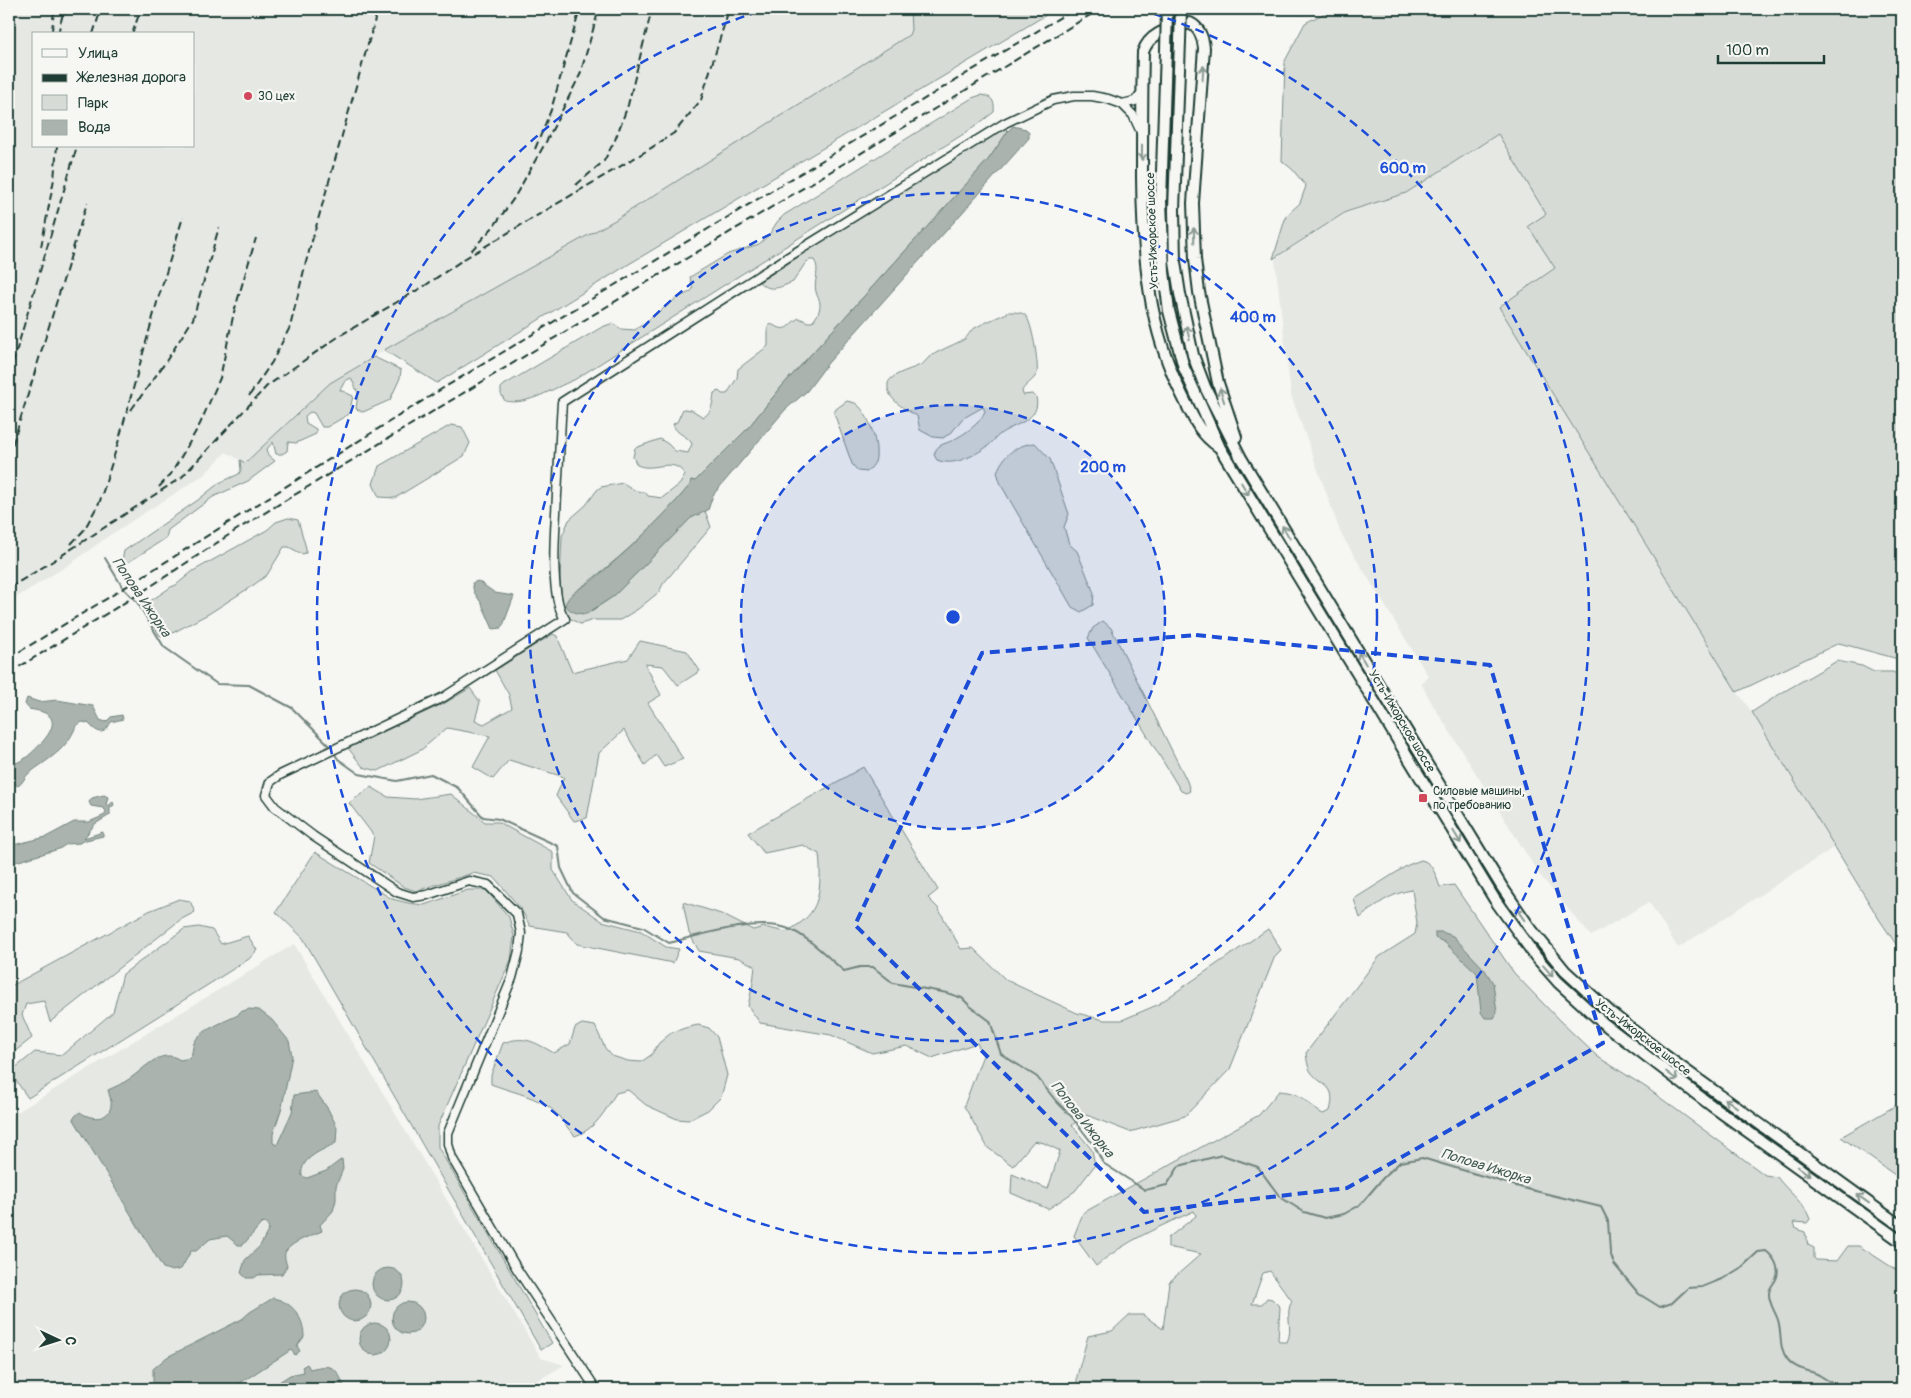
<svg xmlns="http://www.w3.org/2000/svg" width="1911" height="1398" font-family="Pangolin,sans-serif">
<rect width="100%" height="100%" fill="#f6f6f2"/>
<filter id="ink" filterUnits="userSpaceOnUse"><feTurbulence type="fractalNoise" baseFrequency=".02" numOctaves="2"/><feDisplacementMap in="SourceGraphic" scale="10" xChannelSelector="R" yChannelSelector="G"/><feConvolveMatrix kernelMatrix="1 2 1 2 8 2 1 2 1" color-interpolation-filters="sRGB"/></filter>
<g filter="url(#ink)">
<path fill="#e6e8e4" fill-rule="evenodd" d="M 9,9 L 910,9 L 911,30 L 909,35 L 615,220 L 379,353 L 330,383 L 245,463 L 226,452 L 205,474 L 110,535 L 73,562 L 9,602 ZM 34,34 L 194,34 L 194,146 L 34,146 Z
M 1498,134 L 1547,214 L 1555,268 L 1499,307 L 1737,692 L 1752,712 L 1836,846 L 1678,948 L 1649,902 L 1591,936 L 1539,874 L 1430,700 L 1421,683 L 1429,677 L 1341,534 L 1291,395 L 1275,259 L 1346,213 L 1406,193 Z
M 294,944 L 541,1358 L 564,1365 L 523,1389 L 9,1389 L 9,1117 Z"/>
<path fill="#d6dbd6" stroke="#7a8c85" fill-rule="evenodd" d="M 910,9 L 1056,9 L 629,264 L 437,383 L 384,350 L 615,220 L 909,35 L 911,30 Z
M 1330,9 L 1902,9 L 1902,660 L 1839,643 L 1737,692 L 1499,307 L 1555,268 L 1528,226 L 1546,214 L 1498,134 L 1406,193 L 1346,212 L 1273,259 L 1286,216 L 1300,203 L 1306,186 L 1292,169 L 1282,161 L 1285,61 L 1305,23 L 1329,11 Z
M 981,95 C 992,96 995,101 994,112 L 973,128 L 574,380 C 553,388 528,406 505,401 L 501,394 L 501,388 L 504,385 L 602,327 L 613,323 L 621,329 L 635,330 L 677,298 L 690,292 L 693,289 L 690,277 L 728,254 L 759,244 L 769,235 L 777,222 L 784,215 L 972,98 Z
M 1004,127 L 1008,131 L 988,160 L 783,385 L 747,429 L 695,481 L 691,480 L 690,485 C 656,526 615,563 572,594 L 577,613 L 586,614 L 590,612 L 614,596 L 691,518 L 705,511 L 711,527 L 663,584 L 659,592 L 638,609 L 620,620 L 594,620 L 580,624 L 571,619 L 563,609 L 560,580 L 562,536 L 569,520 L 586,505 L 597,490 L 601,487 L 623,483 L 636,491 L 645,492 L 648,496 L 662,498 L 680,484 L 685,475 C 673,455 655,473 637,465 L 633,457 L 635,448 L 660,439 L 668,444 L 675,451 L 688,453 L 692,444 C 688,435 676,435 673,424 L 677,422 L 683,409 L 692,410 L 703,417 C 712,414 713,401 714,393 L 719,391 L 722,394 L 727,394 L 737,378 L 738,369 L 768,346 L 768,327 L 771,324 C 789,334 786,325 799,318 L 808,322 L 812,322 C 817,317 820,311 820,304 C 820,299 817,297 816,292 C 813,281 821,270 814,260 L 810,260 L 806,262 L 793,282 C 780,287 771,293 759,282 L 997,128 Z
M 1009,312 C 1014,312 1021,312 1025,315 C 1032,320 1039,366 1037,373 C 1034,381 1025,384 1022,391 L 1023,395 L 1032,394 L 1036,397 C 1042,421 1012,424 999,435 C 995,438 992,443 988,446 C 974,456 953,467 937,460 L 934,455 C 937,443 944,445 953,440 C 966,433 980,424 985,411 L 983,407 L 962,419 L 952,432 L 943,438 L 933,437 L 920,430 L 917,416 C 907,410 886,400 888,384 C 889,374 914,369 922,364 C 926,362 927,358 931,356 C 940,350 951,346 961,341 C 967,339 968,334 972,330 C 978,325 1001,316 1009,312 Z
M 374,357 L 401,370 L 400,378 L 390,400 L 363,412 L 356,409 L 358,393 L 351,378 L 345,381 L 340,390 L 353,396 L 349,414 L 327,427 L 322,427 L 314,413 L 310,412 L 305,416 L 306,423 L 316,429 L 316,434 L 296,443 L 288,442 L 287,451 L 282,454 L 276,454 L 273,442 L 266,450 L 268,455 L 275,461 L 248,481 L 213,497 L 168,530 L 166,538 L 127,563 L 122,561 L 124,551 L 198,500 L 219,483 L 239,474 L 241,470 L 240,460 L 245,463 L 330,383 Z
M 847,401 C 850,402 852,402 855,403 C 869,411 880,448 875,462 C 873,466 870,469 867,472 L 858,471 L 852,464 L 834,413 L 836,409 Z
M 451,425 L 462,427 L 470,443 L 464,456 L 395,498 L 379,497 L 373,484 L 379,466 Z
M 1035,443 L 1050,459 L 1069,514 L 1064,527 L 1069,544 L 1077,551 L 1094,593 L 1093,605 L 1081,612 L 1072,607 L 1001,485 L 997,472 C 1004,454 1016,445 1035,443 Z
M 288,518 L 298,520 L 306,548 L 306,553 L 302,554 L 289,547 L 284,547 L 267,575 L 255,584 L 210,613 L 165,637 L 159,635 L 145,609 L 149,602 L 171,587 L 176,585 L 193,571 L 267,530 L 276,522 Z
M 1103,621 L 1111,628 L 1187,781 L 1190,791 L 1186,793 L 1181,791 L 1088,638 L 1093,628 Z
M 553,634 L 557,636 L 572,672 L 628,659 L 640,641 L 687,651 L 700,671 L 678,685 L 663,666 L 645,664 L 661,695 L 648,703 L 683,759 L 664,767 L 656,755 L 645,765 L 624,730 L 599,753 L 587,818 L 574,821 L 556,796 L 564,777 L 509,760 L 493,779 L 473,767 L 490,736 L 447,728 L 421,750 L 378,771 L 363,767 L 348,748 L 445,703 L 470,688 L 480,702 L 475,720 L 484,724 L 512,708 L 509,695 L 495,670 Z
M 1837,661 L 1862,666 L 1874,672 L 1893,672 L 1902,677 L 1902,953 L 1879,919 L 1752,712 L 1783,692 Z
M 863,767 L 938,890 L 928,898 L 938,908 L 961,949 L 973,948 L 1006,980 L 1027,990 L 1077,1013 L 1104,1020 L 1122,1020 L 1157,1005 L 1268,929 L 1281,950 L 1275,956 L 1230,1069 L 1185,1116 L 1130,1132 L 1086,1115 L 1072,1125 L 1092,1150 L 1095,1165 L 1075,1191 L 1048,1209 L 1011,1193 L 1012,1174 L 1048,1189 L 1060,1151 L 1044,1143 L 1034,1141 L 1013,1166 L 988,1148 L 964,1106 L 983,1055 L 977,1043 L 932,1058 L 907,1046 L 872,1053 L 831,1035 L 760,1023 L 748,1006 L 753,983 L 755,966 L 739,958 L 699,951 L 689,933 L 683,902 L 721,914 L 753,930 L 764,927 L 786,932 C 796,926 807,920 813,909 C 821,897 821,869 819,854 L 803,845 L 764,853 L 748,833 Z
M 371,787 L 388,797 L 415,799 L 451,794 L 485,822 L 498,822 L 553,852 L 553,870 L 572,900 L 602,921 L 641,931 L 666,947 L 679,949 L 673,963 L 577,944 L 567,932 L 530,926 L 521,909 L 494,877 L 473,873 L 416,891 L 404,887 L 369,863 L 374,836 L 349,803 Z
M 315,852 L 392,899 L 408,903 L 424,905 L 468,890 L 486,890 L 509,917 L 514,936 L 511,960 L 438,1126 L 438,1147 L 552,1343 L 541,1350 L 303,938 L 276,912 Z
M 1421,860 C 1433,862 1436,877 1440,887 L 1454,885 L 1514,973 L 1559,1020 L 1598,1057 L 1647,1088 L 1765,1175 L 1777,1177 C 1787,1191 1804,1202 1810,1219 L 1807,1223 L 1794,1222 L 1796,1229 L 1805,1232 L 1808,1245 L 1814,1248 L 1814,1258 L 1816,1260 L 1837,1261 L 1848,1246 L 1859,1246 L 1901,1273 L 1902,1377 L 1895,1381 L 1902,1389 L 1077,1389 L 1077,1376 L 1088,1336 L 1112,1331 L 1129,1315 L 1143,1315 L 1163,1329 L 1169,1282 L 1201,1254 L 1168,1247 L 1168,1238 L 1196,1216 L 1194,1211 C 1159,1227 1125,1241 1096,1266 L 1074,1236 L 1083,1213 L 1259,1115 L 1279,1091 C 1306,1093 1303,1103 1323,1114 L 1330,1111 C 1337,1084 1323,1088 1311,1072 C 1307,1066 1307,1059 1306,1053 L 1379,957 L 1415,934 L 1417,923 L 1412,890 C 1391,893 1376,905 1360,918 L 1354,899 L 1408,865 ZM 1270,1271 L 1292,1301 C 1284,1314 1294,1328 1287,1342 L 1281,1342 L 1278,1340 L 1280,1307 L 1272,1299 L 1267,1298 L 1262,1304 L 1252,1304 L 1263,1273 Z
M 179,899 L 190,901 L 195,912 L 180,920 L 50,1022 L 44,1001 L 26,1004 L 22,1015 L 32,1038 L 9,1056 L 9,987 L 149,911 Z
M 199,927 L 212,930 L 221,944 L 248,936 L 257,950 L 249,959 L 28,1098 L 10,1072 L 35,1052 L 62,1055 L 113,1012 L 123,974 L 184,929 Z
M 582,1024 L 595,1026 L 605,1048 L 612,1056 L 628,1061 L 641,1062 L 651,1055 L 659,1043 L 671,1033 L 685,1028 L 698,1025 L 709,1028 L 717,1037 L 727,1075 L 721,1097 L 708,1110 L 688,1120 L 677,1119 L 646,1105 L 628,1090 L 616,1093 C 605,1111 596,1129 575,1136 C 565,1126 558,1112 546,1105 C 530,1095 509,1091 491,1084 L 491,1075 L 503,1043 C 525,1035 534,1042 554,1053 L 570,1044 L 575,1028 Z
M 1902,1102 L 1902,1180 L 1841,1137 Z"/>
<path fill="#aab3ae" stroke="#72847d" d="M 1013,126 L 1026,129 L 1029,133 L 1029,138 L 828,363 L 807,391 L 785,410 L 713,495 L 708,510 L 691,518 L 614,596 L 586,614 C 578,614 570,612 565,605 C 568,594 581,588 590,582 C 626,553 661,520 690,485 L 691,480 L 695,481 L 747,429 L 783,385 L 988,160 L 1008,131 Z
M 478,581 L 495,593 L 514,596 L 504,623 L 501,628 L 493,629 L 482,604 L 474,592 L 472,583 Z
M 27,698 L 39,702 L 57,700 L 93,706 L 100,720 L 106,722 L 111,717 L 122,715 L 123,719 L 111,722 C 103,737 98,733 88,723 L 82,722 L 76,726 C 67,750 48,759 28,774 C 24,778 23,783 18,786 L 9,781 L 9,766 C 15,763 22,761 27,757 C 36,749 66,723 45,713 C 41,711 34,710 29,709 L 25,704 Z
M 104,795 L 108,797 L 106,805 L 108,806 L 113,802 L 114,805 L 110,808 L 110,815 L 95,824 L 84,838 L 103,832 L 103,836 L 82,841 L 80,843 L 67,844 L 59,849 L 9,864 L 9,846 L 46,837 L 74,822 L 89,822 L 105,815 L 106,811 L 103,808 L 91,806 L 89,802 L 92,798 Z
M 1435,932 L 1442,932 L 1453,936 L 1485,970 L 1493,983 L 1497,1013 L 1494,1018 L 1485,1018 L 1481,1012 L 1477,973 L 1444,942 L 1435,938 Z
M 249,1009 L 259,1010 L 272,1020 L 289,1041 L 292,1056 L 282,1107 L 273,1134 L 273,1143 L 277,1145 L 292,1112 L 294,1095 L 316,1092 L 328,1109 L 337,1127 L 336,1143 C 323,1150 299,1158 302,1176 L 307,1178 L 326,1171 L 342,1159 L 343,1169 L 336,1186 L 336,1200 L 333,1211 L 320,1225 L 322,1231 C 311,1236 293,1241 286,1251 C 283,1255 286,1262 287,1266 L 282,1274 L 258,1275 L 254,1278 L 246,1278 L 241,1273 L 245,1260 L 260,1246 L 269,1229 L 266,1223 L 261,1224 L 243,1245 L 238,1245 L 227,1236 L 210,1239 L 196,1251 L 191,1251 L 181,1269 L 172,1271 L 163,1268 L 73,1118 L 80,1112 C 89,1119 108,1122 111,1106 C 112,1102 109,1094 108,1090 C 114,1087 120,1085 126,1081 C 142,1072 160,1046 180,1060 L 190,1058 C 193,1052 192,1049 194,1043 C 198,1031 226,1021 238,1015 L 240,1012 Z
M372 1284a16 16 0 1 1 32 0a16 16 0 1 1-32 0Z
M339 1305a16 16 0 1 1 32 0a16 16 0 1 1-32 0Z
M 273,1298 C 293,1302 304,1318 304,1337 L 297,1346 L 300,1351 L 295,1355 L 291,1350 L 231,1389 L 157,1389 L 153,1382 L 153,1369 L 167,1357 L 242,1319 L 250,1312 Z
M392 1318a16 16 0 1 1 32 0a16 16 0 1 1-32 0Z
M359 1339a16 16 0 1 1 32 0a16 16 0 1 1-32 0Z
M 307,1364 L 310,1369 C 333,1363 337,1367 345,1389 L 268,1389 L 290,1375 L 304,1372 L 302,1367 Z"/>
<g fill="none" stroke-linecap="round" stroke-linejoin="round">
<path stroke="#72847d" stroke-width="2" d="M 105,558 L 123,588 L 137,602 L 164,647 L 217,684 L 249,685 L 292,708 L 331,747
M 333,751 L 338,759 L 359,774 L 397,781 L 431,774 L 458,788 L 483,817 L 499,819 L 558,846 L 561,868 L 573,893 L 604,917 L 643,927 L 669,943 C 700,935 759,917 789,929 C 806,935 830,959 844,971 L 860,967 L 873,967 L 893,983 L 947,993 L 962,998 L 970,1006 L 990,1021 L 1001,1054 L 1037,1077 L 1056,1101 L 1072,1117 L 1095,1147 L 1103,1163 L 1145,1190 L 1167,1185 L 1179,1166 L 1222,1155 L 1258,1167 L 1280,1197 L 1304,1212 L 1325,1218 L 1344,1214 L 1360,1205 L 1383,1178 L 1400,1162 L 1422,1158 L 1523,1188 L 1601,1207 L 1608,1221 L 1610,1252 L 1614,1264 L 1639,1294 L 1660,1307 L 1672,1303 L 1688,1288 L 1702,1287 L 1724,1278 L 1742,1267 L 1758,1252 L 1766,1251 C 1774,1257 1782,1270 1775,1281 C 1772,1286 1769,1288 1769,1294 C 1769,1304 1775,1311 1778,1320 C 1782,1333 1778,1348 1788,1360 C 1796,1370 1809,1370 1819,1375 C 1827,1380 1835,1385 1843,1389"/>
<defs>
<path id="street" d="M 1122,104 L 1135,101 L 1142,93
M 596,1389 L 517,1269 L 452,1158 L 448,1144 L 448,1133 L 512,978 L 519,951 L 521,933 L 517,914 L 488,885 L 469,881 L 427,895 L 413,897 L 397,892 L 313,836 L 275,807 L 266,795 L 270,782 L 280,775 L 444,697 L 565,619 C 548,595 556,524 557,494 C 559,464 560,433 562,402 L 785,259 L 1005,123 L 1053,100 L 1074,96 L 1092,96 L 1108,99 L 1122,104 L 1133,115 L 1141,132"/>
<path id="secondary" d="M 1180,41 L 1174,210 L 1175,262 L 1180,294 L 1193,355 L 1205,387 L 1241,458 L 1401,722 L 1502,887 L 1530,928 L 1565,971 L 1611,1013 L 1663,1054 L 1902,1227
M 1166,50 L 1161,201 L 1164,272 L 1169,311 L 1184,368 L 1220,448 L 1495,900 L 1536,957 L 1558,982 L 1603,1023 L 1712,1106 L 1902,1242
M 1219,447 C 1200,434 1194,420 1184,399 C 1147,327 1143,257 1142,178 C 1142,136 1142,94 1143,52 C 1150,31 1171,29 1190,23 C 1200,28 1203,38 1204,48 L 1193,203 L 1195,259 L 1199,292 L 1218,383 L 1236,437"/>
</defs>
<use href="#street" stroke="#1f3d34" stroke-width="11"/>
<use href="#secondary" stroke="#1f3d34" stroke-width="14"/>
<use href="#street" stroke="#f6f6f2" stroke-width="8"/>
<use href="#secondary" stroke="#f6f6f2" stroke-width="10"/>
<path stroke="#1f3d34" stroke-width="2" stroke-dasharray="8 4" stroke-linecap="butt" d="M 52,31 L 54,9
M 58,34 L 64,9
M 93,34 L 101,9
M 132,34 L 141,9
M 535,149 L 551,110 L 580,9
M 576,185 L 604,161 L 615,140 L 628,105 L 652,9
M 41,247 L 54,179 L 57,146
M 471,251 L 494,226 L 514,198 L 547,140 L 580,75 L 599,9
M 9,376 L 77,146
M 249,396 L 272,362 L 290,327 L 306,262 L 378,9
M 131,410 L 165,363 L 193,319 L 219,227
M 9,456 L 87,203
M 159,487 L 171,474 L 188,445 L 200,424 L 220,378 L 234,312 L 256,238
M 71,544 L 84,530 L 100,501 L 118,443 L 158,299 L 183,217
M 9,588 L 53,561 L 182,477 L 267,386 L 341,335 L 426,285 L 464,259 L 543,212 L 648,150 L 674,133 L 701,100 L 729,9
M 9,658 L 116,593 L 440,390 L 1074,9
M 9,673 L 142,592 L 238,529 L 1100,9"/>
<defs>
<path id="secondary-bridge" d="M 1180,41 L 1181,9
M 1166,50 L 1167,9"/>
</defs>
<use href="#secondary-bridge" stroke="#1f3d34" stroke-width="14" stroke-linecap="butt"/>
<use href="#secondary-bridge" stroke="#f6f6f2" stroke-width="10"/>
</g>
<defs><path id="oneway-shaft" d="M-6 0H5M1.5-3L5.5 0L1.5 3" fill="none" stroke-width="1.6" stroke-linecap="round" stroke-linejoin="round" transform="scale(1.25)"/></defs>
<g stroke="#8a9a93">
<use href="#oneway-shaft" transform="translate(1203 73) rotate(-86)"/>
<use href="#oneway-shaft" transform="translate(1142 153) rotate(90)"/>
<use href="#oneway-shaft" transform="translate(1194 235) rotate(-92)"/>
<use href="#oneway-shaft" transform="translate(1188 333) rotate(-103)"/>
<use href="#oneway-shaft" transform="translate(1222 395) rotate(-107)"/>
<use href="#oneway-shaft" transform="translate(1245 489) rotate(60)"/>
<use href="#oneway-shaft" transform="translate(1286 532) rotate(-121)"/>
<use href="#oneway-shaft" transform="translate(1362 658) rotate(-121)"/>
<use href="#oneway-shaft" transform="translate(1457 837) rotate(59)"/>
<use href="#oneway-shaft" transform="translate(1520 914) rotate(-125)"/>
<use href="#oneway-shaft" transform="translate(1548 971) rotate(49)"/>
<use href="#oneway-shaft" transform="translate(1672 1076) rotate(37)"/>
<use href="#oneway-shaft" transform="translate(1731 1103) rotate(-144)"/>
<use href="#oneway-shaft" transform="translate(1804 1171) rotate(36)"/>
<use href="#oneway-shaft" transform="translate(1863 1199) rotate(-144)"/>
</g>
</g>
<path fill="none" stroke="#1d4ed8" stroke-width="4" stroke-dasharray="10 6" stroke-linejoin="round" d="M 1196,635 L 1490,665 L 1603,1043 L 1347,1188 L 1144,1212 L 855,925 L 982,653 Z"/>
<circle cx="953" cy="617" r="212" fill="#1d4ed8" fill-opacity=".12"/>
<g fill="none" stroke="#1d4ed8" stroke-width="2.5" stroke-dasharray="9 6">
<circle cx="953" cy="617" r="212"/>
<circle cx="953" cy="617" r="424"/>
<path d="M1139 9A636 636 0 1 1 767 9"/>
</g>
<g fill="#d1495b" stroke="#f6f6f2" stroke-width="2">
<circle cx="248" cy="96" r="5"/>
<rect x="1418" y="793" width="10" height="10" rx="2.5"/>
</g>
<g text-anchor="middle" stroke-width="4.5" stroke-linejoin="round" paint-order="stroke">
<g font-size="12" fill="#1f3d34" stroke="#f6f6f2" text-anchor="start">
<text x="258" y="100">30 цех</text>
<text x="1433" y="795">Силовые машины,<tspan x="1433" dy="14">по требованию</tspan></text>
</g>
<g font-size="12" fill="#1f3d34" stroke="#f6f6f2">
<text transform="translate(1152 231) rotate(-92)" y="4">Усть-Ижорское шоссе</text>
<text transform="translate(1402 721) rotate(59)" y="4">Усть-Ижорское шоссе</text>
<text transform="translate(1643 1037) rotate(38)" y="4">Усть-Ижорское шоссе</text>
</g>
<g font-size="14" font-style="italic" fill="#425a52" stroke="#f6f6f2">
<text transform="translate(142 597) rotate(56)" y="5">Попова Ижорка</text>
<text transform="translate(1083 1119) rotate(52)" y="5">Попова Ижорка</text>
<text transform="translate(1486 1166) rotate(17)" y="5">Попова Ижорка</text>
</g>
</g>
<circle cx="953" cy="617" r="8" fill="#1d4ed8" stroke="#f6f6f2" stroke-width="2.5"/>
<g font-size="15" text-anchor="middle" font-weight="bold" fill="#1d4ed8" stroke="#f6f6f2" stroke-width="4.5" stroke-linejoin="round" paint-order="stroke">
<text x="1403" y="173">600 m</text>
<text x="1253" y="322">400 m</text>
<text x="1103" y="472">200 m</text>
</g>
<rect width="1911" height="1398" fill="none" stroke="#f6f6f2" stroke-width="30"/>
<rect x="15" y="15" width="1881" height="1368" fill="none" stroke="#1f3d34" stroke-width="2" filter="url(#ink)"/>
<rect x="32" y="32" width="162" height="115" fill="#f6f6f2" stroke="#a0aca6"/>
<rect x="42" y="49" width="25" height="8" fill="#f6f6f2" stroke="#a0aca6"/>
<text x="78" y="58" font-size="15" fill="#1f3d34">Улица</text>
<rect x="42" y="74" width="25" height="8" fill="#1f3d34" stroke="#a0aca6"/>
<text x="78" y="82" font-size="15" fill="#1f3d34">Железная дорога</text>
<rect x="42" y="95" width="25" height="15" fill="#d6dbd6" stroke="#a0aca6"/>
<text x="78" y="108" font-size="15" fill="#1f3d34">Парк</text>
<rect x="42" y="120" width="25" height="15" fill="#aab3ae" stroke="#a0aca6"/>
<text x="78" y="132" font-size="15" fill="#1f3d34">Вода</text>
<g transform="translate(58 1340) rotate(94)" stroke="#f6f6f2" stroke-width="4" paint-order="stroke">
<path d="M0-4L9 19L0 12L-9 19Z" fill="#1f3d34"/>
<text y="-8" font-size="14" font-weight="bold" text-anchor="middle" fill="#1f3d34">С</text>
</g>
<path d="M1718 55v8h106v-8" fill="none" stroke="#1f3d34" stroke-width="2.5"/>
<text x="1726" y="55" font-size="15" fill="#1f3d34" stroke="#f6f6f2" stroke-width="4" paint-order="stroke">100 m</text>
</svg>
